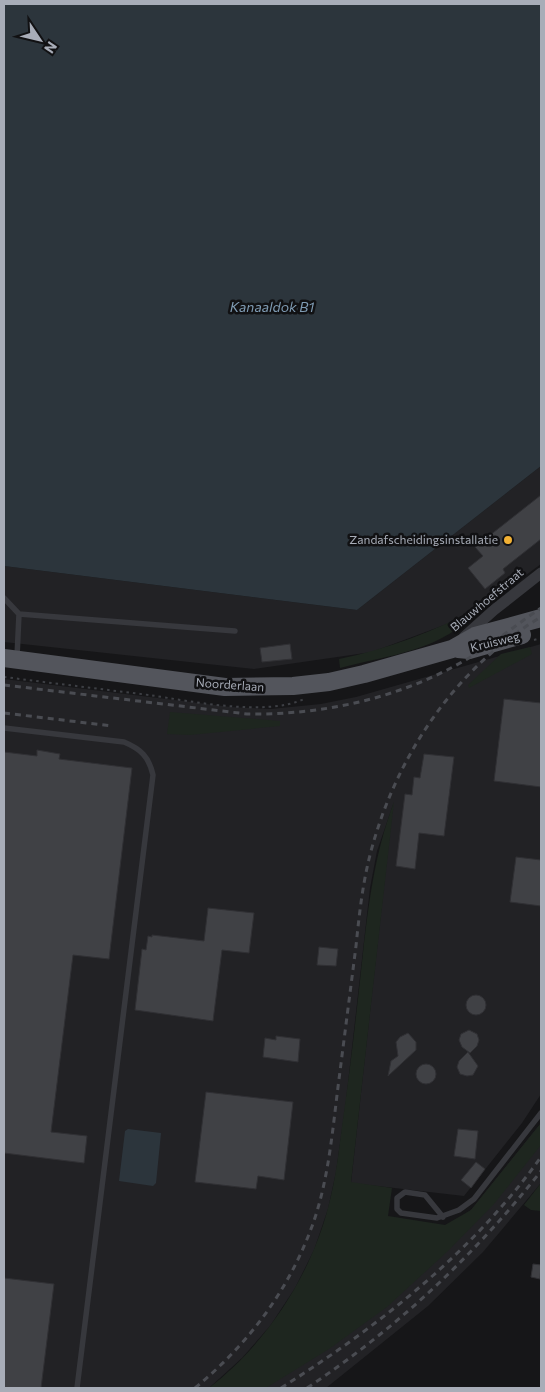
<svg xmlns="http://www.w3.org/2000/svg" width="545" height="1392" font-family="Commissioner,sans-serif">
<rect width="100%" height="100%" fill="#161618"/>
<path fill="#222225" d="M 541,466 L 541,564 L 499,595 L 447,624 L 372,652 L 254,669 L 4,642 L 4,566 L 357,610 Z
M 541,644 L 541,1094 L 522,1123 L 464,1196 L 351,1183 L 393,805 L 377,851 L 370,888 L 346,1101 L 336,1172 L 328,1209 L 314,1250 L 295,1288 L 270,1326 L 242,1358 L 209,1388 L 4,1388 L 4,679 L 231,707 L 271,709 L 321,704 L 356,697 Z
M 541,1123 L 541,1183 L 483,1252 L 428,1306 L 326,1388 L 241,1388 L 471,1210 Z"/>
<path fill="#1e261f" d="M 477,608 C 447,651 387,655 340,668 L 339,659 C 387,649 434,632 477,608 Z
M 530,647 L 532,654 L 469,688 L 468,685 L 501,654 Z
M 170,712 L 280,721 L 280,726 L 190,735 L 167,734 Z
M 394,802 L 351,1182 L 392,1188 L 388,1216 L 445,1225 L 471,1210 L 541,1123 L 541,1145 L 494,1204 L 448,1251 L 387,1307 L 329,1349 L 266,1388 L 209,1388 C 265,1345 310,1277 328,1208 C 336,1179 339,1149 343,1119 C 351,1064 357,1008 363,953 C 369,901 375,852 394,802 Z
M 541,1183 L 541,1211 L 531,1210 L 524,1205 Z"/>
<path fill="#2c353c" d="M 4,4 L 541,4 L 541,466 L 357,610 L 4,566 Z
M 128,1129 L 161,1133 L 156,1183 L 153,1186 L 119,1181 L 125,1131 Z"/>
<path fill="#404145" stroke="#303034" d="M 541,495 L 541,539 L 503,569 L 505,573 L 485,589 L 468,568 L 483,556 L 475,547 Z
M 290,644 L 292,659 L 262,662 L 260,648 Z
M 504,699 L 541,703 L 541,787 L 494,781 Z
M 37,750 L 60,754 L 59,759 L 132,768 L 109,959 L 73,955 L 51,1132 L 87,1136 L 84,1163 L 4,1153 L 4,752 L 37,756 Z
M 424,754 L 454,757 L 444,836 L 419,833 L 415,869 L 396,866 L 405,794 L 412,795 L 414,777 L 420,778 Z
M 516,857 L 541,860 L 541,906 L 510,902 Z
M 208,908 L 254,913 L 249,953 L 222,950 L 213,1021 L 135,1010 L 142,949 L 146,950 L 148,936 L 152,937 L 152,935 L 204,941 Z
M 319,947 L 338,949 L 336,966 L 317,965 Z
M466 1005a10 10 0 1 1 20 0a10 10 0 1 1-20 0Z
M 469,1030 L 477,1034 L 479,1040 L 477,1046 L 470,1053 L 462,1047 L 459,1040 L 461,1034 Z
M 408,1033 L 416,1042 L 416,1050 L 388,1076 L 391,1061 L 398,1056 L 396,1042 L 400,1037 Z
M 276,1036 L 300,1039 L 298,1062 L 263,1057 L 265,1038 L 276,1040 Z
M 468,1052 L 478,1066 L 473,1075 L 467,1076 L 460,1074 L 457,1067 L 459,1061 Z
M416 1074a10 10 0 1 1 20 0a10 10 0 1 1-20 0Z
M 206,1092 L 293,1102 L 284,1180 L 258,1176 L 256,1189 L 195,1182 Z
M 458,1129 L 478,1131 L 475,1159 L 454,1156 Z
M 476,1162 L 485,1169 L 471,1188 L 461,1180 Z
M 533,1264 L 541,1265 L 540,1279 L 531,1277 Z
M 4,1278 L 54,1284 L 41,1388 L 4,1388 Z"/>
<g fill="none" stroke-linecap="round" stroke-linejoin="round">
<path stroke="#3d3f44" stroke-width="2" stroke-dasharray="2.5 4" stroke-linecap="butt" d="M 534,640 L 541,638
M 4,677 C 52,683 100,689 149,695 C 191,701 265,717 304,699"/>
<path stroke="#37383d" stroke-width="5.5" d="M 4,598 L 19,614
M 17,657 L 19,614 L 235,631
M 4,728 L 124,742 C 141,749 149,757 153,775 L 77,1388
M 443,1217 L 425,1195 L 405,1192 L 397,1198 L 397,1209 L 401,1213 L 437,1218 L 459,1210 L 474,1199 L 541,1113"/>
<path stroke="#37383d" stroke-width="11" d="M 464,637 L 494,610 L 541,573"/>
<path stroke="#53555c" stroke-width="18" d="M 458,649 L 469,650 L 522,635
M 4,658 L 225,687 L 293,686 L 329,682 L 364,674 L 452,649 L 475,636 L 541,618"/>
<path stroke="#4a4c52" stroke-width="3" stroke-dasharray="6 5" stroke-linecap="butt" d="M 4,685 L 247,714 C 325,715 401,698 469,658 C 494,643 517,624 541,608
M 4,713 L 112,726
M 195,1388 C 247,1345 287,1293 311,1229 C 328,1184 332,1135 338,1087 C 344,1040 350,993 356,946 C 359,917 362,888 369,859 C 393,761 453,669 541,617
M 281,1388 C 379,1326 473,1252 541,1157
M 307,1388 C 397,1328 474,1256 541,1171"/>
</g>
<circle fill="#f2b134" stroke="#111113" stroke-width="2" cx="508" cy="540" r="5"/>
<g text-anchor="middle" stroke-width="5" stroke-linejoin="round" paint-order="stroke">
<g font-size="12" fill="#a8adb8" stroke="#111113" text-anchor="end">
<text x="498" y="544">Zandafscheidingsinstallatie</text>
</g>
<g font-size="12" fill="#a8adb8" stroke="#111113">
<text transform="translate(487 600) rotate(-40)" y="4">Blauwhoefstraat</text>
<text transform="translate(495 642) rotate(-14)" y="4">Kruisweg</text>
<text transform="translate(230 685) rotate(4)" y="4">Noorderlaan</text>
</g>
<g font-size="14" font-style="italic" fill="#7f9bb3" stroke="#111113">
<text x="272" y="312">Kanaaldok B1</text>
</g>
</g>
<rect width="545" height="1392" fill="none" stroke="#a8adb8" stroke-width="10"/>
<g transform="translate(40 40) rotate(125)" stroke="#111113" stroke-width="4" paint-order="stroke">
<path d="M0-4L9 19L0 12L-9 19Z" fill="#a8adb8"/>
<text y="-8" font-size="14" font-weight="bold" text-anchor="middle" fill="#a8adb8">N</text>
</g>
</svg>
